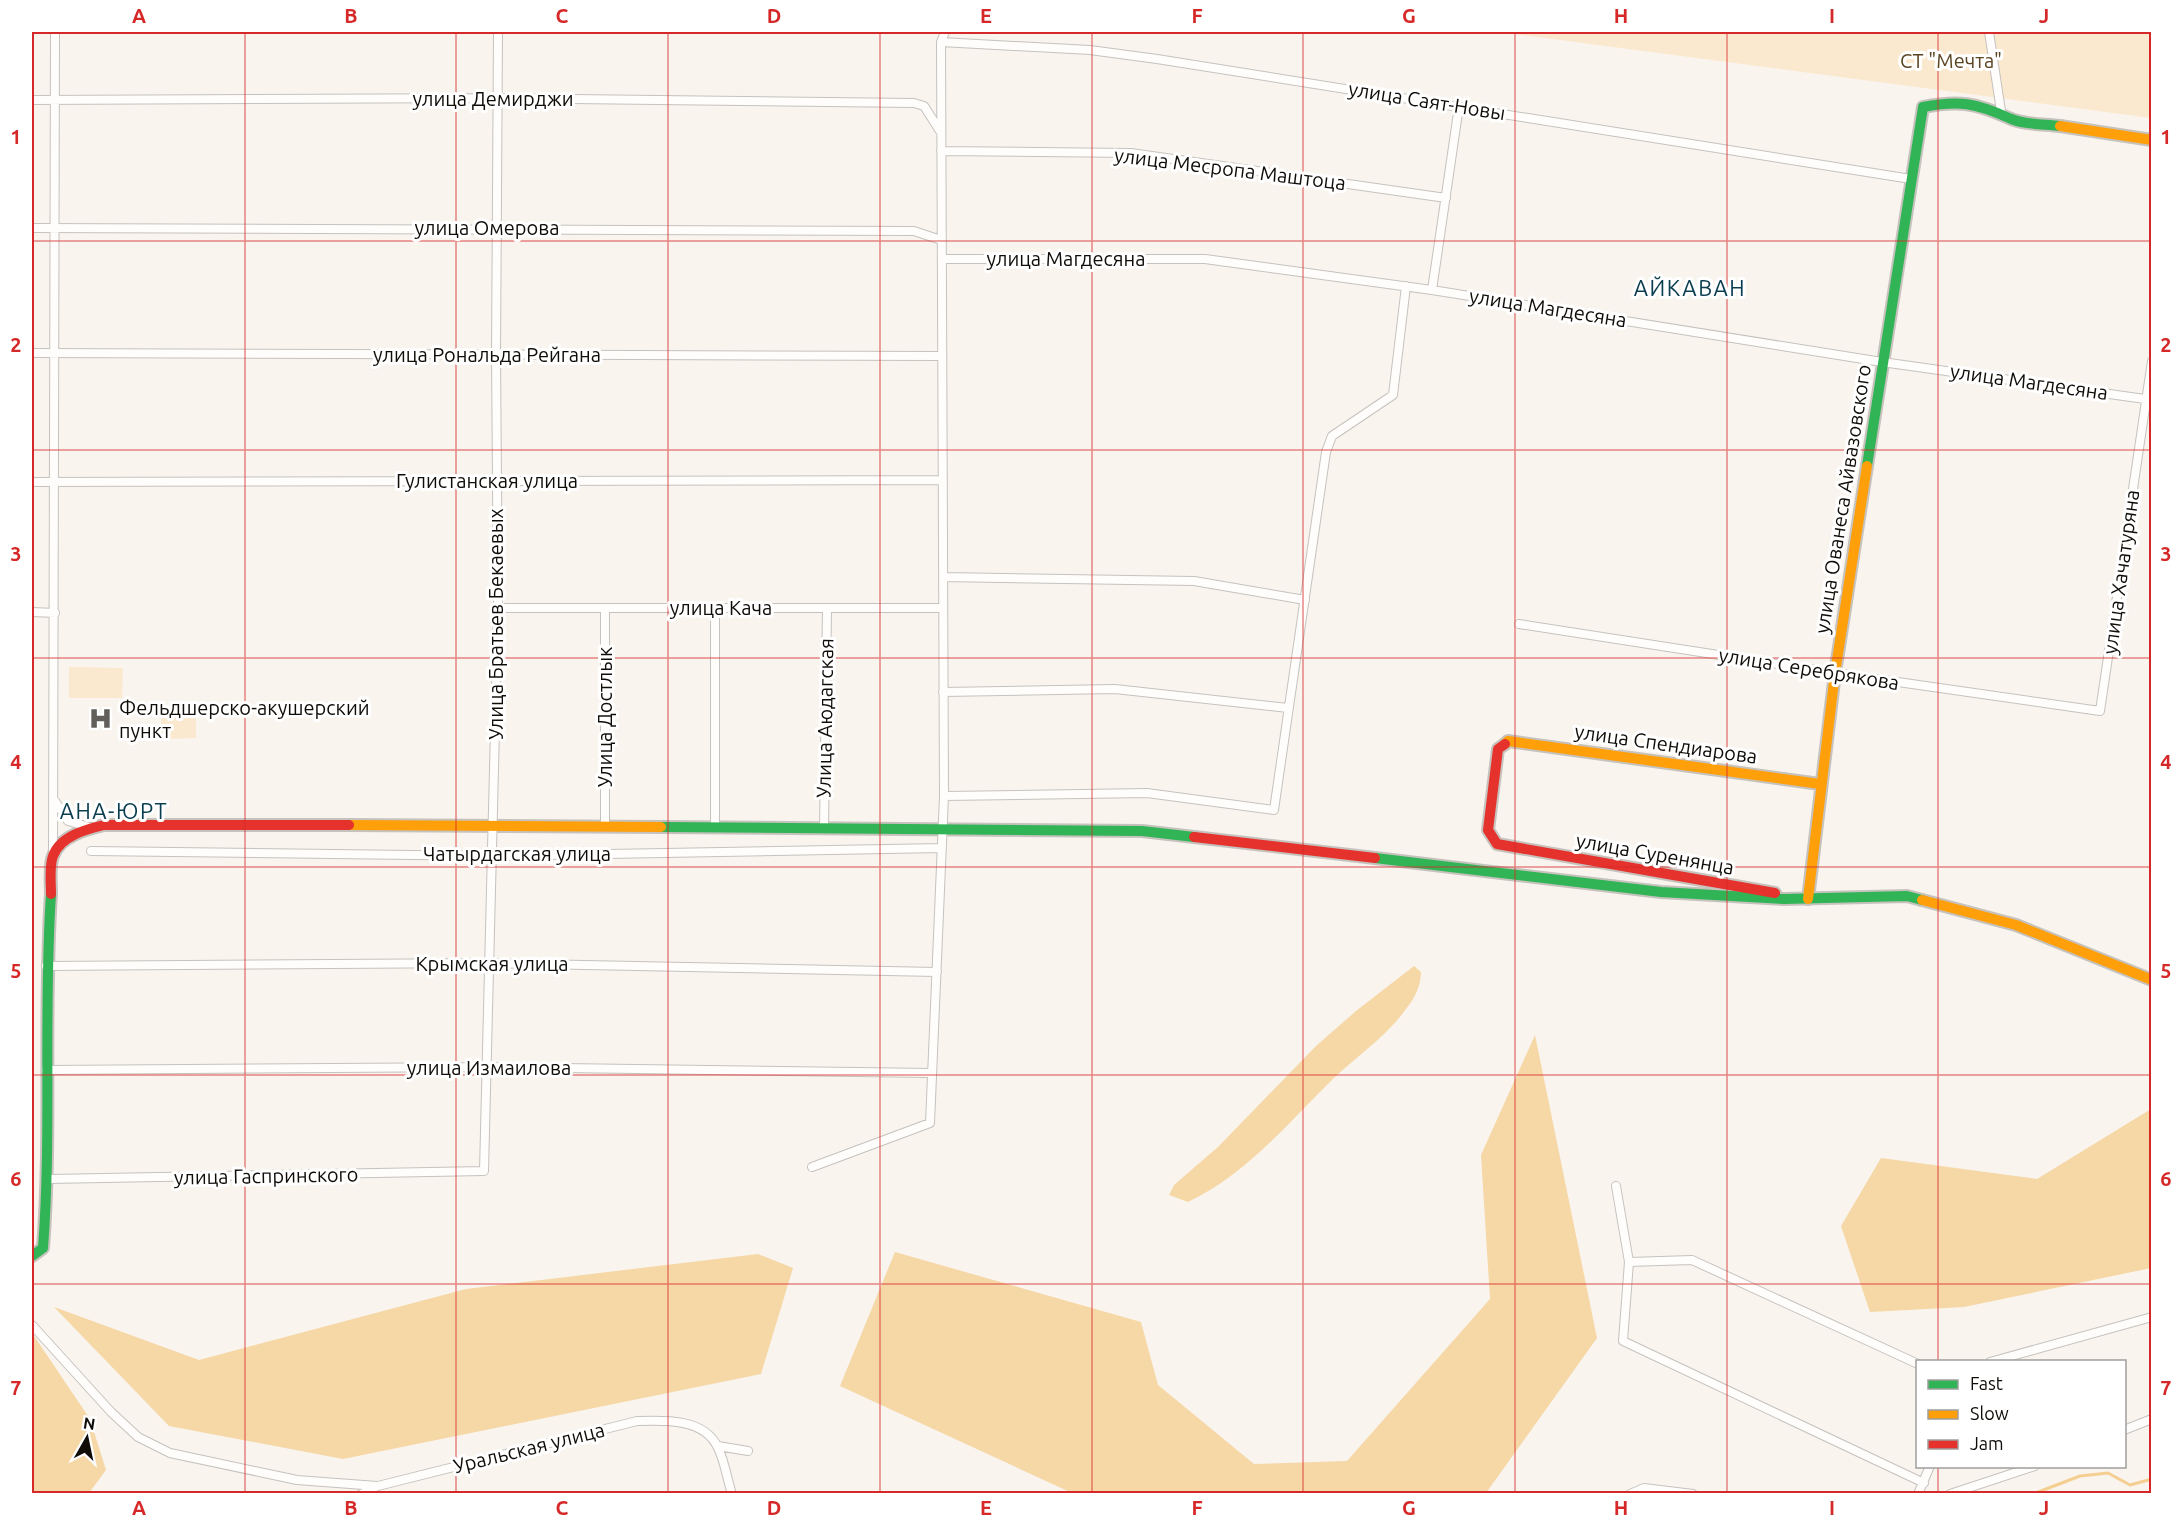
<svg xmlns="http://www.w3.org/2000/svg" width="2183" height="1525" font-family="Ubuntu,sans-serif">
<rect width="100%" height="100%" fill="#f9f4ee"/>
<path fill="#fbe9cf" d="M 1500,32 L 2151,32 L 2151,118 Z
M 69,667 L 123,668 L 122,698 L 69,698 Z
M 161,709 L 196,709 L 196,738 L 161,739 Z"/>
<path fill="#f6d7a6" d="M 1414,966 L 1421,972 C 1421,985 1415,998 1406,1009 C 1387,1036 1357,1056 1334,1078 C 1289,1122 1246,1175 1188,1202 L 1169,1195 L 1174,1185 L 1219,1146 L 1316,1046 L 1356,1011 Z
M 1535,1035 L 1597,1338 L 1486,1493 L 1072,1493 L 840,1386 L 895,1252 L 1141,1322 L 1158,1385 L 1254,1464 L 1347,1461 L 1490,1299 L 1481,1155 Z
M 2151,1109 L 2151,1268 L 1964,1307 L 1870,1312 L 1841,1226 L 1881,1158 L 2037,1179 Z
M 758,1254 L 793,1268 L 761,1374 L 343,1459 L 169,1426 L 54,1307 L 199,1360 L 466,1289 Z
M 32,1333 L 90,1419 L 106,1470 L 89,1493 L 32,1493 Z"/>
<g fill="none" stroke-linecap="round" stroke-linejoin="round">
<path stroke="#f5cf92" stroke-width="3" d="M 2033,1494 L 2080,1476 L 2108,1473 L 2130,1485 L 2152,1479"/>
<defs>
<path id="street" d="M 1989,32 L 2001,111
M 941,42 L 1090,50 L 1157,59 L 1911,179
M 32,100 L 497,98 L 914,103 L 924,106 L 940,131
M 941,151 L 1131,153 L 1446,198
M 32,228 L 914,231 L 941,240
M 942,259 L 1205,259 L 1432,290 L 1882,362 L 2152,400
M 1432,290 L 1459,106
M 32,353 L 942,356
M 32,482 L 943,480
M 943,577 L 1194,581 L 1305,600
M 498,608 L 943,608
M 605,608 L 605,827
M 32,612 L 55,613
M 1519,624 L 1835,673 L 2100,711 L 2152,361
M 943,692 L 1115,689 L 1288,708
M 944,796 L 1147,793 L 1274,810 L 1326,452 L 1332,436 L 1393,395 L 1406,286
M 55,801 L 68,821 L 89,827
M 715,827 L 715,608
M 824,828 L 827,608
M 91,851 L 493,856 L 942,848
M 53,855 L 55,32
M 46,966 L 488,963 L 937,972
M 46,1070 L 488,1067 L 932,1073
M 812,1167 L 930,1123 L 944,796 L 941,42 L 945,32
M 48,1179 L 484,1171 L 498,608 L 496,355 L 498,32
M 1616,1186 L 1629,1262 L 1623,1341 L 1924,1483
M 1629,1262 L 1692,1260 L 1918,1364
M 32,1325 L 111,1412 L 138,1437 L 170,1453 L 297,1480 L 377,1486
M 1990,1362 L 2152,1317
M 2124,1430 L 2152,1419
M 718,1446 L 748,1451
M 361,1494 L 378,1486 L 637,1421 C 664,1420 705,1418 718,1448 C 725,1462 727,1479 732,1494
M 1630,1494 L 1644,1488 L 1693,1494
M 1918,1494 L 1930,1466
M 1950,1494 L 2035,1466"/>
<path id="fast" d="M 1867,466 L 1923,107 C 1959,100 1976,103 2009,118 C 2023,125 2045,124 2060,126
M 661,827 L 1142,831 L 1194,837
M 1375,858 L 1661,892 L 1784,899 L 1907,896 L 1922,900
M 32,1256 L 43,1248 C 52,1130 43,1012 51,894"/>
<path id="slow" d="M 2060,126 L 2152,140
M 1505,744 L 1508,741 L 1820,784
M 349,825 L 661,827
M 1808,899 L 1835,673 L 1867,466
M 1922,900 L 2016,925 L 2152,980"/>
<path id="jam" d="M 1505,744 L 1498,749 L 1488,830 L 1497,844 L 1775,893
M 1194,837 L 1375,858
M 51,894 C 51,882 49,866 53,856 C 60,836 87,829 104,825 L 349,825"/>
</defs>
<use href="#street" stroke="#c6c2bd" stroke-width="10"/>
<use href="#fast" stroke="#c6c2bd" stroke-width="14"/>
<use href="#slow" stroke="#c6c2bd" stroke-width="14"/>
<use href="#jam" stroke="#c6c2bd" stroke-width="14"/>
<use href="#street" stroke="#fefdfc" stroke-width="8"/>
<use href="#fast" stroke="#30b455" stroke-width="10"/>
<use href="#slow" stroke="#ff9f0a" stroke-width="10"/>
<use href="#jam" stroke="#e5322d" stroke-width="10"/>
</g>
<path fill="none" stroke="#d62828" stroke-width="1.5" stroke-opacity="0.55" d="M 245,32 L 245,1494M 456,32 L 456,1494M 668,32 L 668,1494M 880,32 L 880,1494M 1092,32 L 1092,1494M 1303,32 L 1303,1494M 1515,32 L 1515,1494M 1727,32 L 1727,1494M 1938,32 L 1938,1362M 32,241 L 2152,241M 32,450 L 2152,450M 32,658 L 2152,658M 32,867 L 2152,867M 32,1075 L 2152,1075M 32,1284 L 2152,1284M 1938,1466 L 1938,1494"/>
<defs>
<symbol id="hospital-bare" viewBox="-9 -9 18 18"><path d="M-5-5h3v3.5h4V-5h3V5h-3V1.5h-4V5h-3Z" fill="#625e59" stroke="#fff" stroke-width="2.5" paint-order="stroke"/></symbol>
</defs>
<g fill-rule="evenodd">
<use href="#hospital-bare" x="84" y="702" width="33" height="33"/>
</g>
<g text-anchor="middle" stroke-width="6" stroke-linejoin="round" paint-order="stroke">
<g font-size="20" fill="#5b4522" stroke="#fff">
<text x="1951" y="68">СТ "Мечта"</text>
</g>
<g font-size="20" fill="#100d09" stroke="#fff">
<text x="493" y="106">улица Демирджи</text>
<text transform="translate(1427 101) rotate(9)" y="7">улица Саят-Новы</text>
<text transform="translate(1230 169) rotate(7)" y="7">улица Месропа Маштоца</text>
<text x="487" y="235">улица Омерова</text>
<text x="1066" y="266">улица Магдесяна</text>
<text transform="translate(1548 308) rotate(9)" y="7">улица Магдесяна</text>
<text x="487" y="362">улица Рональда Рейгана</text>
<text transform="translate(2029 382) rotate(8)" y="7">улица Магдесяна</text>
<text x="487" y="488">Гулистанская улица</text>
<text transform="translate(1843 499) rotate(-81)" y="7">улица Ованеса Айвазовского</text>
<text transform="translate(2121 572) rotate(-82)" y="7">улица Хачатуряна</text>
<text x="721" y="615">улица Кача</text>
<text transform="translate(496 624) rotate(-90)" y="7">Улица Братьев Бекаевых</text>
<text transform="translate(1809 669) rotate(9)" y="7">улица Серебрякова</text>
<text transform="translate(605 717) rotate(-90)" y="7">Улица Достлык</text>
<text transform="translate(825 718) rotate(-89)" y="7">Улица Аюдагская</text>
<text transform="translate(1666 744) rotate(8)" y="7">улица Спендиарова</text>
<text x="517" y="861">Чатырдагская улица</text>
<text transform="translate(1655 854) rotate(10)" y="7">улица Суренянца</text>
<text x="492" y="971">Крымская улица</text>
<text x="489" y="1075">улица Измаилова</text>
<text transform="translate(266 1176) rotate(-1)" y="7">улица Гаспринского</text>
<text transform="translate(529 1448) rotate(-14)" y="7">Уральская улица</text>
</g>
<g font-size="20" fill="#100d09" stroke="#fff" text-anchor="start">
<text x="119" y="715">Фельдшерско-акушерский<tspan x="119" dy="23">пункт</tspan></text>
</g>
<g font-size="22" letter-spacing="1.5" fill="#0a3d4f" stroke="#fff">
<text x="1690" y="296">АЙКАВАН</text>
<text x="114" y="819">АНА-ЮРТ</text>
</g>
</g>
<rect width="2183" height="1525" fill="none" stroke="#ffffff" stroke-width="66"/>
<rect x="1916" y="1360" width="210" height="108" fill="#ffffff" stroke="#9f9e9d" stroke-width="1.5"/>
<rect x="1928" y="1380" width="30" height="9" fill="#30b455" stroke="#9f9e9d" stroke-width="1.5"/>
<text x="1970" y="1390" font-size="18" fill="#100d09">Fast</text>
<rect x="1928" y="1410" width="30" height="9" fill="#ff9f0a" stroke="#9f9e9d" stroke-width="1.5"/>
<text x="1970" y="1420" font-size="18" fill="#100d09">Slow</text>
<rect x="1928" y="1440" width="30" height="9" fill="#e5322d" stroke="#9f9e9d" stroke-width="1.5"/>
<text x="1970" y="1450" font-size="18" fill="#100d09">Jam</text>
<g transform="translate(87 1438) rotate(9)" stroke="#ffffff" stroke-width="4.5" paint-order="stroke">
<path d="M0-4.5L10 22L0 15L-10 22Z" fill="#100d09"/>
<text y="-9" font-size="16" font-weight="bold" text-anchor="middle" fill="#100d09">N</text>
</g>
<rect x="33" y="33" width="2117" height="1459" fill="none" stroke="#d62828" stroke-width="2"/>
<g font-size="20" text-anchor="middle" font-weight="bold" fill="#d62828">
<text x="139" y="23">A</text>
<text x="351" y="23">B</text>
<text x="562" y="23">C</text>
<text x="774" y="23">D</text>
<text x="986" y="23">E</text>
<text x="1197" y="23">F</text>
<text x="1409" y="23">G</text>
<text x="1621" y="23">H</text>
<text x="1832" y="23">I</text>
<text x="2044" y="23">J</text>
<text x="16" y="144">1</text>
<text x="2166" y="144">1</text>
<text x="16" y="352">2</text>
<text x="2166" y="352">2</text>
<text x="16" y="561">3</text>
<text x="2166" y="561">3</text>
<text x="16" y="769">4</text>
<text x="2166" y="769">4</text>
<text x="16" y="978">5</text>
<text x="2166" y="978">5</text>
<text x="16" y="1186">6</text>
<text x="2166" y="1186">6</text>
<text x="16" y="1395">7</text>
<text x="2166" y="1395">7</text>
<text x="139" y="1515">A</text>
<text x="351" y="1515">B</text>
<text x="562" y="1515">C</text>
<text x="774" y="1515">D</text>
<text x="986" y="1515">E</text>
<text x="1197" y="1515">F</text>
<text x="1409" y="1515">G</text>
<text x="1621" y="1515">H</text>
<text x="1832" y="1515">I</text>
<text x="2044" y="1515">J</text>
</g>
</svg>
